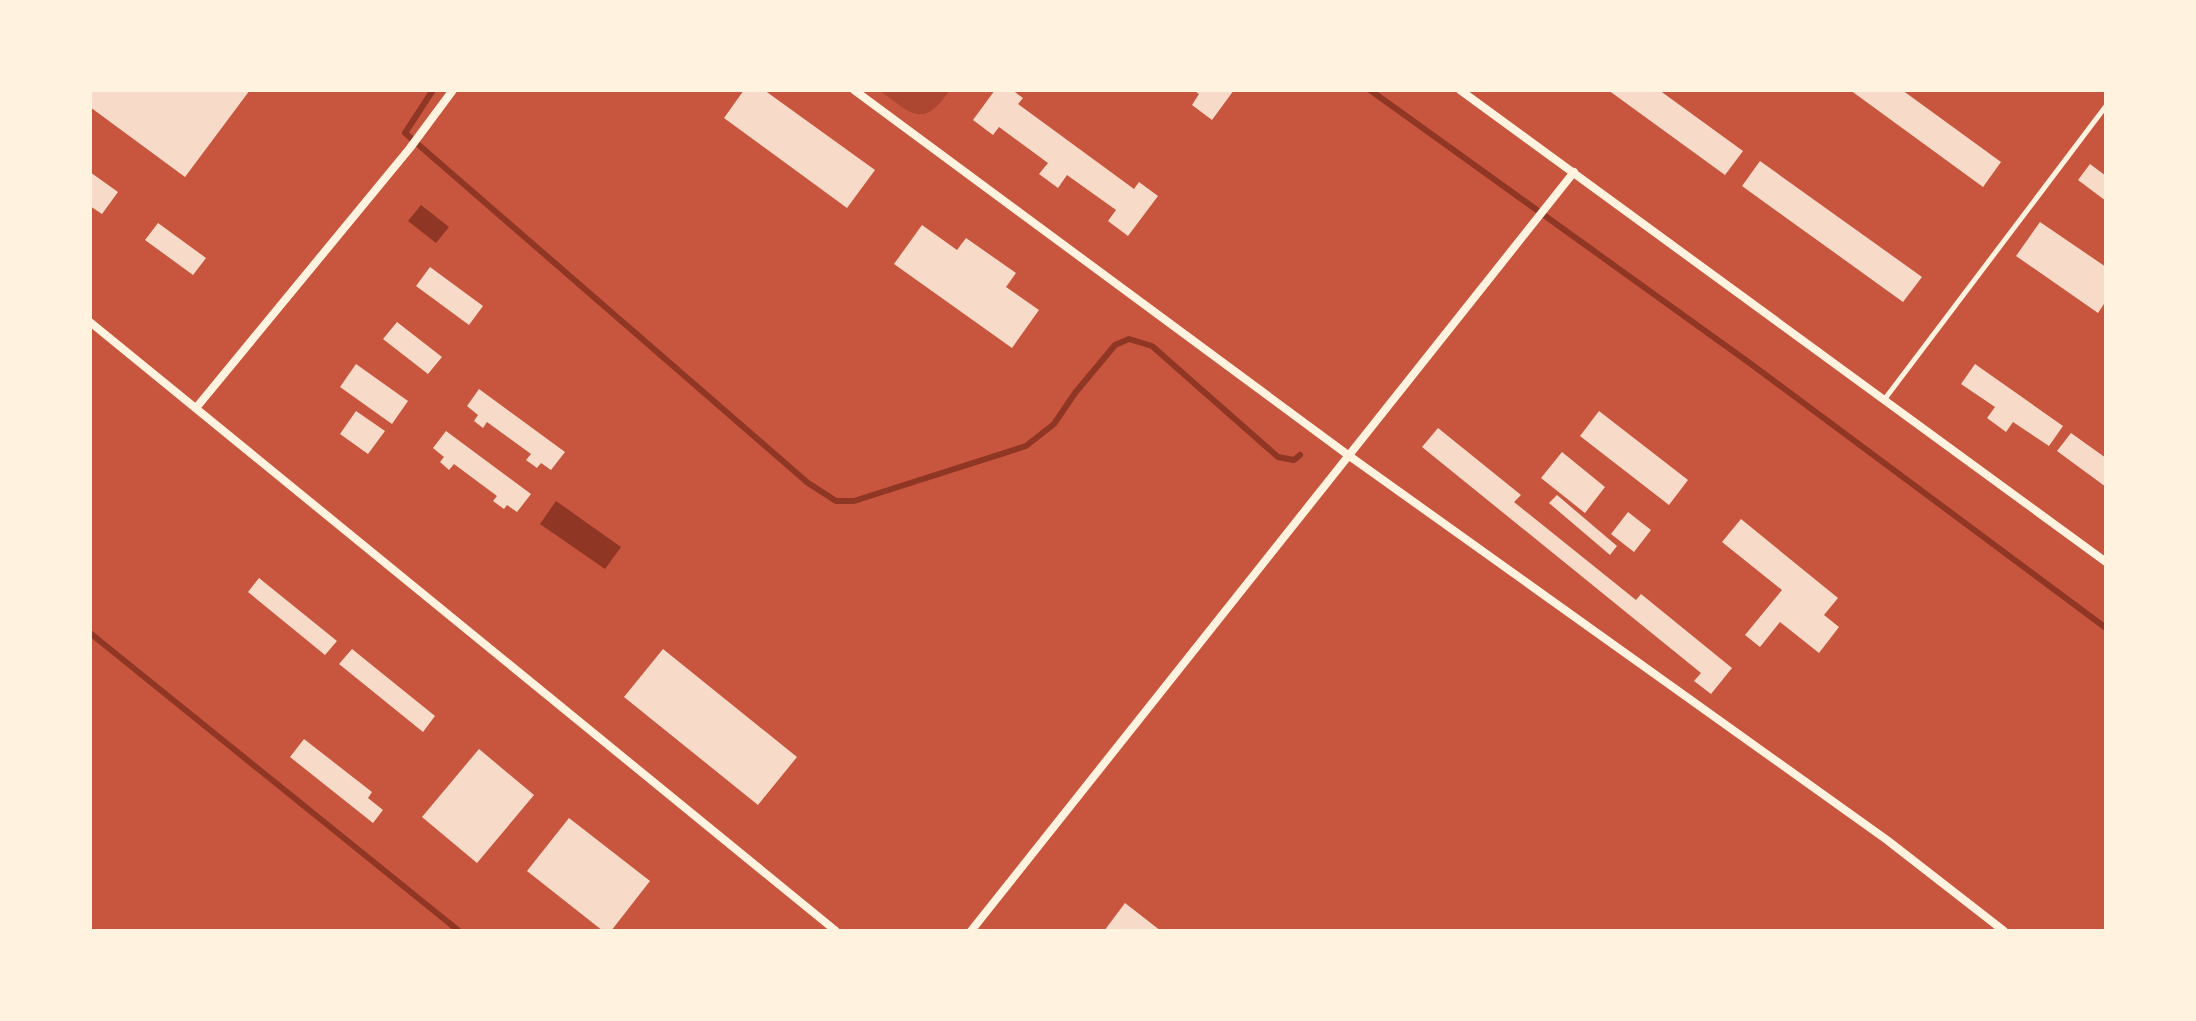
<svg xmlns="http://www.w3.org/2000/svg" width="2196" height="1021" font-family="'Noto Sans',sans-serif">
<rect width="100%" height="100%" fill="#c8553d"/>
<path fill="#ae4732" d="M 879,90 L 950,90 C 922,130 912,114 879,90 Z"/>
<path fill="#8f3625" d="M 421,205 L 449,227 L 436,243 L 408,221 Z
M 556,501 L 621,547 L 605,569 L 540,524 Z"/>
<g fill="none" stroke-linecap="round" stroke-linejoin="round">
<path stroke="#8f3625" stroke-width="6" d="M 433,90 L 405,133 L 808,483 L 836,501 L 854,501 L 1026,446 L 1054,424 L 1075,393 L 1115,345 L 1129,339 L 1152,346 L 1278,457 L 1294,460 L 1300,455
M 1370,90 L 1751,364 L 2106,628
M 90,633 L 459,931"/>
</g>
<path fill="#f7dbc8" d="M 90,90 L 250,90 L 185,177 L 90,107 Z
M 744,90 L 764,90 L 875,170 L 847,208 L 724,118 Z
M 995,90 L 1012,90 L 1023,98 L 1018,104 L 1134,189 L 1139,182 L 1158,196 L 1128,236 L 1108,221 L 1116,210 L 1067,175 L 1058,188 L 1039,174 L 1048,163 L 999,127 L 993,135 L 973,120 Z
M 1193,90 L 1234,90 L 1212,120 L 1192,105 L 1199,94 Z
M 1608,90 L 1659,90 L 1743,151 L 1725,175 Z
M 1850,90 L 1902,90 L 2001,162 L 1983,187 Z
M 1760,161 L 1922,277 L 1903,302 L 1742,186 Z
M 2090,164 L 2106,176 L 2106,201 L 2078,180 Z
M 90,172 L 118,192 L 102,214 L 90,206 Z
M 2040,222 L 2106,267 L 2106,301 L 2098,313 L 2016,256 Z
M 158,223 L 206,258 L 193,275 L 145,240 Z
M 922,225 L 957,250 L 966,238 L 1016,273 L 1006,287 L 1039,310 L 1012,348 L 894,264 Z
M 430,267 L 483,306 L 469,325 L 416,286 Z
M 397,322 L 442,357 L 428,374 L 383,339 Z
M 356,364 L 408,401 L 392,424 L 340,387 Z
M 1975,364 L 2063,426 L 2049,446 L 2013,422 L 2006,432 L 1987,418 L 1995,407 L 1961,384 Z
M 479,389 L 565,452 L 551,470 L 541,463 L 537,468 L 526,460 L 531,454 L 487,422 L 483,428 L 474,421 L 478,415 L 467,406 Z
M 356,411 L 385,431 L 368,454 L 340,434 Z
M 1599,411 L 1688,480 L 1669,505 L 1580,436 Z
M 1438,428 L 1521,495 L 1514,502 L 1636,600 L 1641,594 L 1732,668 L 1711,694 L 1694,681 L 1701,673 L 1422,447 Z
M 446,431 L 531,494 L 517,512 L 507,505 L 504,509 L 493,501 L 497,496 L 454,464 L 449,470 L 440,462 L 444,457 L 433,448 Z
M 2071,433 L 2106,458 L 2106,487 L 2057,451 Z
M 1562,452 L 1605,487 L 1585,513 L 1541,478 Z
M 1557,495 L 1617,546 L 1610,555 L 1549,503 Z
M 1628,512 L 1651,530 L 1634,552 L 1611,534 Z
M 1741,519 L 1838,598 L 1824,615 L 1839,627 L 1819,653 L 1780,622 L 1760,647 L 1745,635 L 1782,590 L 1722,542 Z
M 259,578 L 337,641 L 325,655 L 248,592 Z
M 352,649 L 435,716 L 423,732 L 339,664 Z
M 663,649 L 797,757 L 758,805 L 624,697 Z
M 304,739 L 372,792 L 368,798 L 383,810 L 373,823 L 290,757 Z
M 479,749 L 534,795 L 477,863 L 422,817 Z
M 569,818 L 650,881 L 611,931 L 603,931 L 527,871 Z
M 1125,903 L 1161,931 L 1104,931 Z"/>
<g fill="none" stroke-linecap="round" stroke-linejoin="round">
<path stroke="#fff3e0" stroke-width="5" d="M 1884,400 L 2106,106"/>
<path stroke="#fff3e0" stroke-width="8" d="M 854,90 L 1348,455 L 1887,840 L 2004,931
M 1460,90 L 2106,562
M 90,322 L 836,931
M 196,408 L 410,148 L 453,90
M 971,931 L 1574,172"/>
</g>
<rect width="2196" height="1021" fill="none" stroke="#fff3e0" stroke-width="184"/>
</svg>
